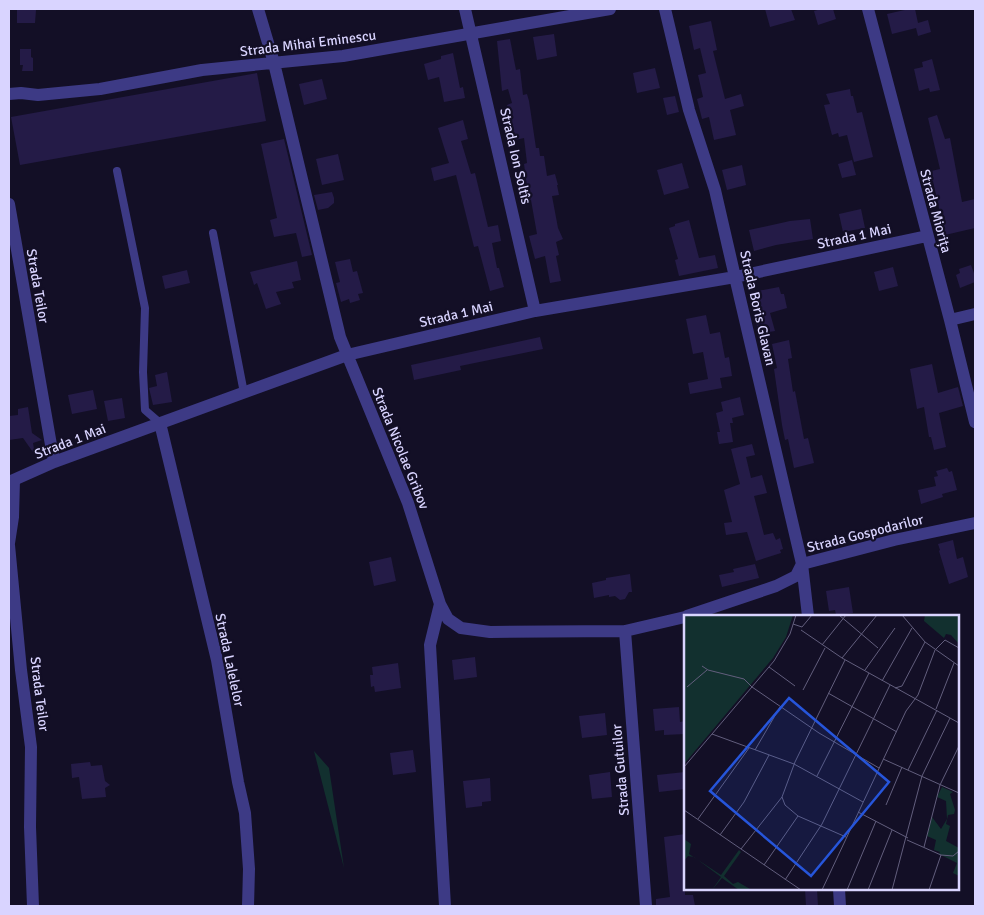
<svg xmlns="http://www.w3.org/2000/svg" width="984" height="915" font-family="Signika,sans-serif">
<rect width="100%" height="100%" fill="#130f26"/>
<path fill="#12302f" d="M 314,751 L 329,768 L 344,868 Z"/>
<path fill="#241b47" d="M 765,9 L 791,9 L 795,20 L 770,27 Z
M 821,9 L 833,9 L 836,19 L 818,25 L 814,11 Z
M 909,9 L 915,9 L 918,23 L 928,20 L 931,32 L 918,36 L 916,28 L 892,34 L 887,14 Z
M 17,10 L 36,10 L 35,23 L 17,23 Z
M 711,21 L 717,50 L 713,51 L 725,99 L 741,94 L 744,106 L 730,110 L 736,135 L 714,140 L 709,117 L 702,119 L 697,99 L 703,97 L 698,75 L 706,73 L 700,48 L 694,50 L 689,26 Z
M 554,34 L 557,56 L 537,60 L 533,37 Z
M 510,39 L 516,70 L 520,69 L 523,95 L 527,94 L 529,101 L 536,148 L 539,148 L 540,156 L 544,156 L 547,176 L 555,174 L 558,185 L 557,185 L 559,195 L 552,196 L 558,228 L 563,239 L 556,242 L 559,255 L 556,256 L 561,281 L 550,283 L 545,256 L 535,259 L 529,236 L 537,234 L 531,200 L 522,202 L 519,189 L 527,187 L 524,164 L 527,163 L 524,138 L 515,140 L 507,105 L 512,103 L 508,89 L 502,91 L 497,41 Z
M 20,49 L 31,49 L 31,57 L 33,58 L 33,71 L 22,71 L 23,65 L 20,65 Z
M 453,53 L 460,88 L 463,87 L 465,98 L 444,102 L 439,77 L 428,80 L 424,64 L 441,59 L 441,56 Z
M 932,59 L 940,90 L 930,92 L 929,88 L 919,91 L 914,69 L 923,67 L 922,62 Z
M 655,68 L 660,88 L 637,93 L 633,73 Z
M 257,73 L 266,121 L 20,165 L 11,117 Z
M 322,79 L 327,99 L 304,105 L 299,84 Z
M 850,89 L 851,96 L 853,96 L 857,113 L 862,112 L 873,157 L 854,162 L 847,135 L 839,137 L 838,133 L 832,135 L 824,105 L 830,104 L 826,94 Z
M 675,96 L 679,112 L 667,115 L 663,98 Z
M 937,115 L 945,139 L 950,138 L 962,202 L 975,199 L 975,228 L 945,235 L 933,181 L 929,182 L 927,172 L 940,169 L 928,118 Z
M 463,120 L 468,139 L 461,141 L 471,174 L 475,173 L 488,227 L 498,225 L 501,241 L 492,243 L 497,268 L 499,268 L 504,287 L 490,291 L 478,246 L 474,247 L 456,175 L 434,181 L 431,168 L 449,163 L 438,128 Z
M 284,139 L 312,255 L 302,257 L 296,233 L 274,237 L 270,220 L 277,218 L 261,144 Z
M 338,154 L 344,180 L 322,185 L 316,159 Z
M 852,160 L 856,175 L 842,178 L 838,164 Z
M 682,163 L 689,188 L 664,195 L 657,170 Z
M 742,165 L 746,185 L 727,190 L 722,170 Z
M 332,192 L 334,198 L 334,203 L 328,208 L 318,210 L 314,195 Z
M 861,209 L 865,228 L 843,232 L 839,214 Z
M 810,219 L 813,239 L 776,245 L 754,251 L 749,230 L 790,221 Z
M 689,220 L 699,258 L 715,255 L 718,268 L 679,276 L 675,260 L 678,259 L 669,228 L 675,226 L 675,224 Z
M 350,259 L 353,272 L 357,271 L 363,293 L 358,294 L 360,300 L 350,303 L 349,299 L 341,302 L 336,283 L 340,282 L 335,262 Z
M 297,261 L 301,280 L 292,282 L 294,288 L 276,292 L 281,304 L 266,309 L 257,283 L 254,285 L 250,272 Z
M 971,265 L 975,276 L 975,282 L 960,288 L 956,275 L 960,273 L 959,269 Z
M 893,267 L 898,286 L 879,291 L 874,272 Z
M 187,270 L 190,283 L 165,289 L 162,276 Z
M 779,287 L 781,294 L 784,294 L 787,308 L 770,313 L 775,331 L 763,333 L 762,331 L 758,331 L 756,321 L 760,320 L 759,316 L 762,315 L 758,291 Z
M 706,315 L 710,334 L 720,332 L 725,358 L 729,357 L 732,376 L 720,378 L 722,388 L 690,394 L 688,383 L 708,379 L 703,352 L 693,354 L 686,319 Z
M 540,337 L 543,349 L 460,366 L 461,370 L 414,380 L 411,365 Z
M 789,340 L 792,358 L 788,359 L 793,392 L 795,391 L 804,439 L 808,438 L 814,463 L 794,468 L 788,439 L 785,440 L 782,425 L 774,369 L 777,368 L 772,344 Z
M 932,364 L 938,393 L 958,387 L 963,406 L 939,413 L 946,447 L 934,450 L 931,437 L 929,437 L 924,407 L 917,409 L 910,369 Z
M 167,372 L 172,402 L 153,405 L 149,388 L 157,386 L 155,375 Z
M 93,390 L 97,409 L 72,414 L 68,395 Z
M 740,397 L 744,415 L 732,418 L 733,423 L 730,423 L 733,442 L 719,444 L 717,432 L 720,432 L 716,413 L 723,411 L 721,402 Z
M 122,398 L 125,418 L 108,421 L 104,401 Z
M 28,407 L 32,433 L 42,440 L 33,443 L 35,455 L 23,438 L 9,440 L 9,416 L 18,415 L 18,409 Z
M 752,444 L 755,455 L 746,457 L 751,478 L 762,475 L 767,493 L 754,496 L 764,535 L 773,533 L 776,540 L 780,538 L 783,549 L 780,550 L 781,553 L 756,561 L 747,532 L 726,535 L 724,523 L 732,522 L 724,490 L 740,484 L 731,449 Z
M 947,468 L 949,472 L 952,471 L 957,490 L 942,494 L 943,497 L 921,504 L 918,490 L 936,486 L 934,477 L 938,476 L 936,471 Z
M 953,540 L 957,559 L 963,557 L 968,577 L 949,584 L 939,551 L 940,550 L 938,544 Z
M 391,557 L 396,581 L 374,586 L 369,562 Z
M 755,564 L 759,578 L 722,587 L 719,575 L 734,572 L 733,569 Z
M 630,574 L 632,592 L 629,592 L 625,599 L 620,600 L 615,596 L 609,597 L 609,595 L 594,598 L 592,583 L 606,580 L 606,578 Z
M 849,587 L 853,613 L 836,615 L 835,610 L 829,611 L 826,591 Z
M 475,657 L 477,677 L 454,680 L 452,660 Z
M 398,663 L 401,688 L 375,692 L 374,686 L 371,687 L 370,675 L 373,675 L 372,667 Z
M 679,707 L 680,722 L 685,721 L 685,734 L 664,735 L 664,730 L 655,731 L 653,709 Z
M 605,713 L 607,735 L 582,738 L 579,716 Z
M 413,750 L 416,772 L 393,775 L 390,753 Z
M 90,762 L 91,766 L 102,765 L 105,781 L 110,785 L 105,788 L 106,797 L 82,799 L 79,777 L 72,778 L 71,764 Z
M 610,772 L 612,797 L 592,799 L 589,775 Z
M 685,772 L 685,789 L 659,792 L 657,775 Z
M 490,778 L 491,801 L 482,802 L 482,806 L 466,808 L 463,781 Z
M 685,834 L 685,895 L 693,895 L 695,906 L 656,906 L 656,899 L 670,897 L 664,837 Z
M 805,889 L 817,889 L 818,906 L 806,906 Z"/>
<g fill="none" stroke-linecap="round" stroke-linejoin="round">
<path stroke="#3d3a85" stroke-width="8" d="M 117,171 L 145,308 L 143,372 L 145,410 L 160,423
M 213,233 L 244,393"/>
<path stroke="#3d3a85" stroke-width="12" d="M 258,9 L 274,63 L 340,337 L 408,503 L 440,604 L 430,645 L 445,906
M 465,9 L 535,311
M 665,9 L 689,110 L 715,190 L 735,277 L 802,564 L 808,616
M 868,9 L 950,320 L 975,422
M 9,94 L 21,93 L 38,95 L 100,89 L 202,70 L 343,56 L 610,9
M 9,204 L 54,462
M 950,320 L 975,314
M 160,423 L 217,660 L 238,782 L 245,813 L 249,869 L 248,906
M 9,482 L 54,462 L 347,355 L 535,311 L 735,277 L 927,236
M 9,543 L 13,517 L 14,480
M 9,545 L 21,670 L 31,747 L 30,827 L 33,906
M 440,604 L 448,619 L 461,628 L 490,632 L 625,631 L 685,617
M 687,616 L 776,586 L 796,576 L 802,564 L 894,540 L 975,523
M 625,631 L 646,906
M 839,889 L 840,906"/>
</g>
<g text-anchor="middle" stroke-width="4.5" stroke-linejoin="round" paint-order="stroke">
<g font-size="14" fill="#d9d4ff" stroke="#130f26">
<text transform="translate(308 43) rotate(-7)" y="5">Strada Mihai Eminescu</text>
<text transform="translate(516 156) rotate(77)" y="5">Strada Ion Soltîs</text>
<text transform="translate(936 211) rotate(75)" y="5">Strada Miorița</text>
<text transform="translate(854 236) rotate(-12)" y="5">Strada 1 Mai</text>
<text transform="translate(38 286) rotate(80)" y="5">Strada Teilor</text>
<text transform="translate(758 308) rotate(77)" y="5">Strada Boris Glavan</text>
<text transform="translate(456 314) rotate(-13)" y="5">Strada 1 Mai</text>
<text transform="translate(70 441) rotate(-21)" y="5">Strada 1 Mai</text>
<text transform="translate(401 448) rotate(68)" y="5">Strada Nicolae Gribov</text>
<text transform="translate(865 533) rotate(-14)" y="5">Strada Gospodarilor</text>
<text transform="translate(230 660) rotate(78)" y="5">Strada Lalelelor</text>
<text transform="translate(40 694) rotate(83)" y="5">Strada Teilor</text>
<text transform="translate(620 770) rotate(-95)" y="5">Strada Gutuilor</text>
</g>
</g>
<g transform="translate(684 615)">
<rect width="275" height="275" fill="#130f26"/>
<path d="M 0,0 L 109,0 L 102,22 L 89,43 L 0,149 ZM 241,0 L 275,0 L 275,29 L 267,20 L 262,19 L 260,23 L 240,6 ZM 258,172 L 269,177 L 266,179 L 271,195 L 270,199 L 264,200 L 262,209 L 266,211 L 262,226 L 275,233 L 275,261 L 269,258 L 273,248 L 255,239 L 256,237 L 250,235 L 252,225 L 243,221 L 248,202 L 257,214 L 263,204 L 262,186 L 253,182 ZM 0,224 L 7,229 L 5,239 L 37,260 L 55,235 L 57,237 L 40,261 L 49,269 L 54,267 L 66,274 L 55,275 L 38,263 L 28,275 L 37,262 L 10,242 L 4,241 L 0,246 Z" fill="#12302f"/>
<path fill="none" stroke="#625e7d" stroke-width="1" d="M 155,0 L 194,33M 218,0 L 241,27 L 275,51M 109,9 L 118,12 L 128,0M 117,15 L 158,43 L 275,108M 138,30 L 162,0M 158,43 L 193,0M 18,51 L 24,55 L 60,64 L 68,72M 85,52 L 111,71M 181,55 L 211,13M 198,66 L 228,13M 3,72 L 23,55M 68,72 L 135,118 L 195,153M 211,73 L 218,71 L 241,27M 119,75 L 141,33M 144,78 L 213,117M 252,94 L 270,48M 28,119 L 110,149 L 179,187M 71,135 L 96,92M 199,144 L 275,178M 0,152 L 90,46 L 106,19 L 112,0M 224,155 L 253,95M 133,161 L 185,58M 98,182 L 101,190 L 114,201 L 162,222M 202,190 L 218,152M 0,195 L 117,275M 174,197 L 224,223M 14,204 L 65,133M 36,220 L 60,187 L 85,140M 223,225 L 257,240 L 269,241 L 275,236M 240,232 L 256,170 L 275,131M 57,234 L 98,182 L 111,147 L 161,45M 80,250 L 114,201M 101,265 L 138,209 L 206,70M 138,275 L 222,96 L 234,80 L 251,35 L 261,25 L 275,33M 163,275 L 192,206M 184,275 L 208,215M 208,275 L 238,161 L 266,103M 245,275 L 257,240"/>
<path fill="#2655da" fill-opacity="0.15" stroke="#2655da" stroke-width="2.5" d="M 105,83 L 205,167 L 127,261 L 26,176 Z"/>
<rect width="275" height="275" fill="none" stroke="#d9d4ff" stroke-width="2.5"/>
</g>
<rect width="984" height="915" fill="none" stroke="#d9d4ff" stroke-width="20"/>
</svg>
